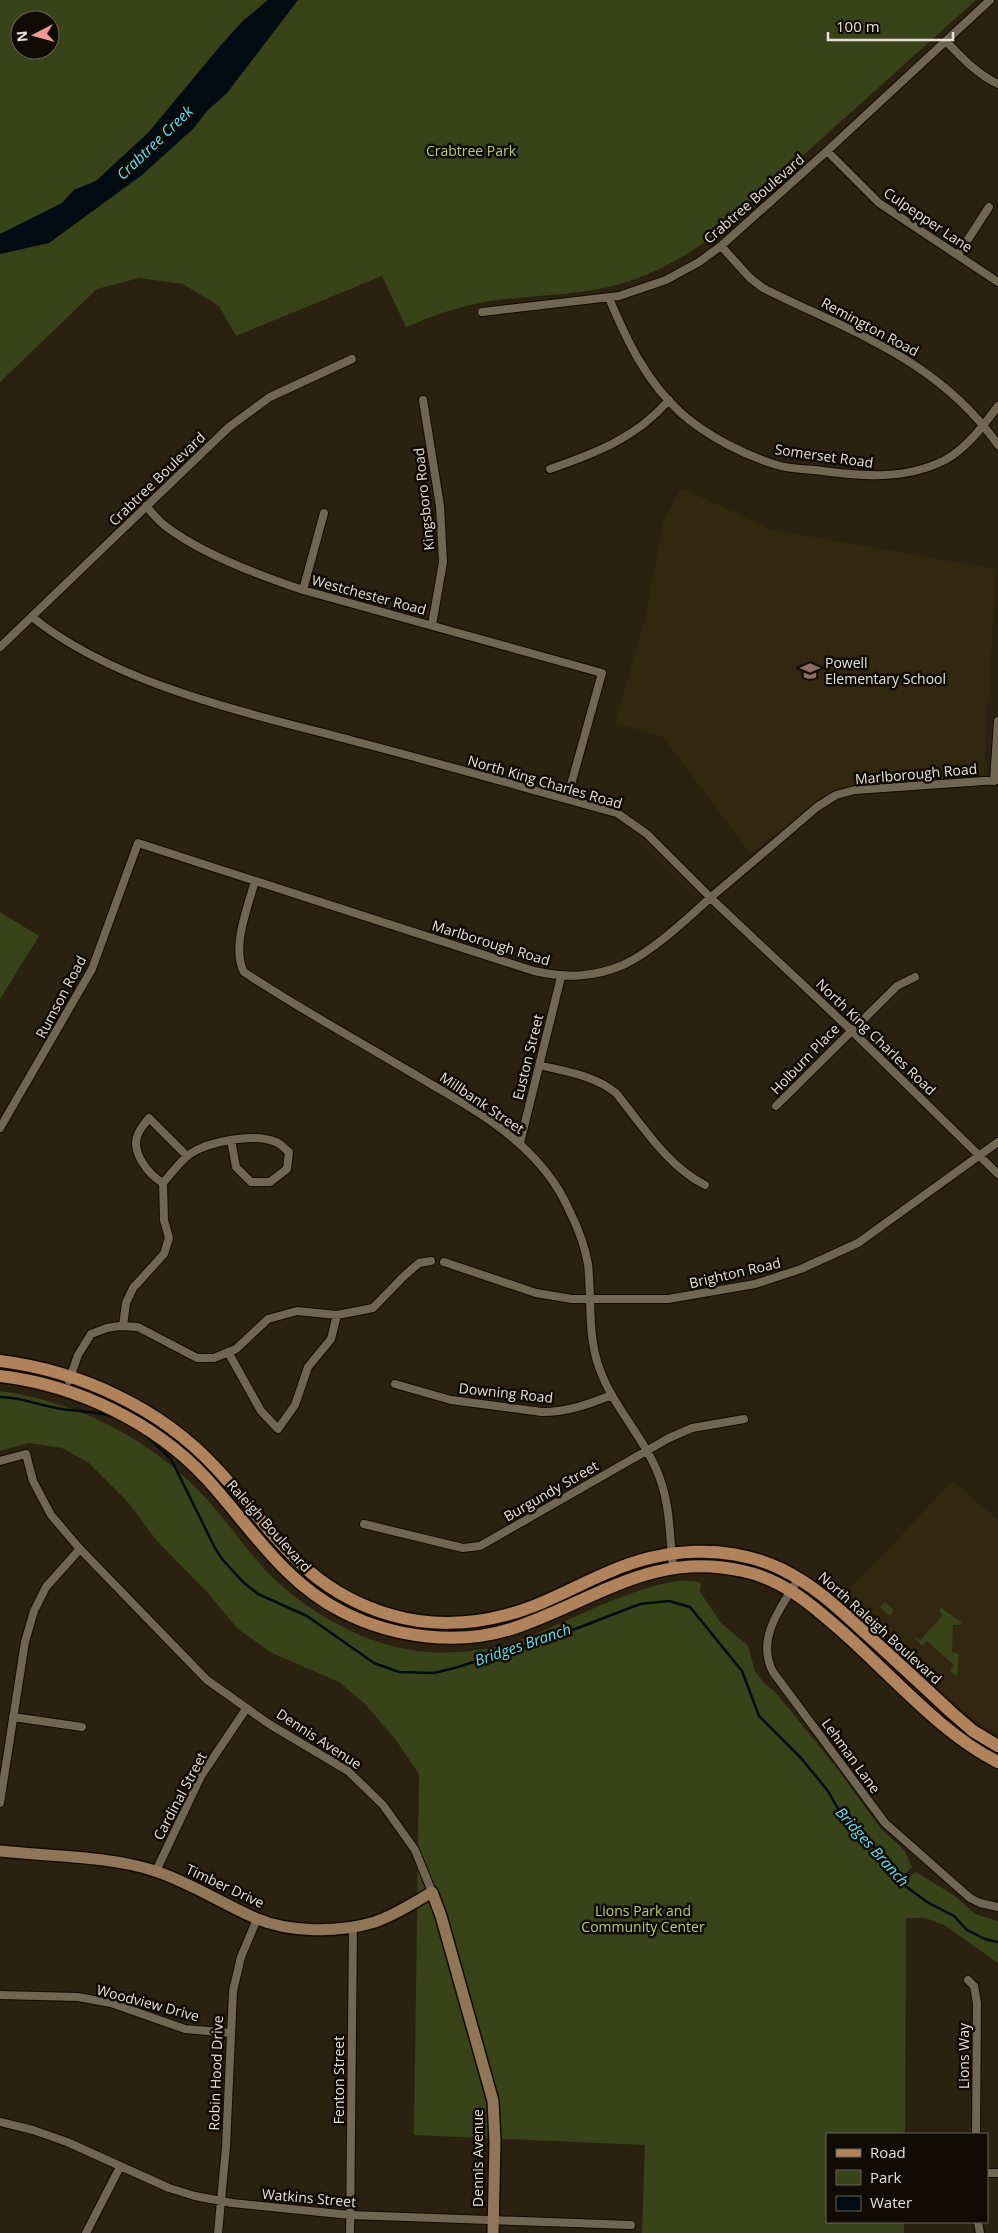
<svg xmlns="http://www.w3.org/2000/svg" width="998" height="2233" font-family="'Open Sans',sans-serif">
<rect width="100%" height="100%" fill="#2b2111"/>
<path fill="#33270f" d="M 681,488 L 773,530 L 996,569 L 984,775 L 842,788 L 831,792 L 751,854 L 663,737 L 615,723 L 645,619 L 663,523 Z
M 953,1481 L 998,1520 L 998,1735 L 979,1723 L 935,1686 L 842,1597 Z"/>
<path fill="#38431a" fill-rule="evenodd" d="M 0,0 L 268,0 L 243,21 L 222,44 L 148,133 L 96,181 L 74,190 L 62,203 L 0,234 ZM 20,20 L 50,20 L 50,50 L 20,50 Z
M 283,0 L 976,0 L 710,239 C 677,262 644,279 604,288 C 561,297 517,295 475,304 C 451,309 428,318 406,327 L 382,276 L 236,336 L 219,306 L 183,284 L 139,278 L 97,289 L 0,382 L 0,252 L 86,197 Z
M 0,912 L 39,936 L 0,999 Z
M 0,1391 C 72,1401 136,1432 189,1481 C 219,1509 241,1544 268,1573 C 301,1606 347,1634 392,1646 C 430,1656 474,1654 511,1643 C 554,1631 660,1568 701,1583 L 700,1592 L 721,1623 L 748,1646 L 755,1671 L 763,1682 L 775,1692 L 790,1710 L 836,1767 L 881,1829 L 905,1851 L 912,1867 L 905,1874 L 906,1879 L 916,1872 L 955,1896 L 975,1914 L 998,1921 L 998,1963 L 944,1925 L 925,1918 L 906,1918 L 905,2134 L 827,2134 L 827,2222 L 904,2222 L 904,2233 L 642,2233 L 645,2145 L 414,2135 L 419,1774 L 396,1740 L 365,1704 L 339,1682 L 272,1653 L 238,1629 L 205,1590 L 157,1541 L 127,1501 L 89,1463 L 62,1448 L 29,1443 L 0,1451 Z
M 885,1602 L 894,1610 L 890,1616 L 880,1607 Z
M 941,1608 L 961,1622 L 961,1625 L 953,1625 L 952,1652 L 959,1654 L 957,1677 L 950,1671 L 954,1665 L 927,1641 L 922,1646 L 914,1637 L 920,1640 L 943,1615 L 939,1611 Z"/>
<path fill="#000c11" d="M 268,0 L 298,0 L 227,93 L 207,111 L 194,128 L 142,175 L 49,243 L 0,254 L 0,234 L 62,203 L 74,190 L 96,181 L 148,133 L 222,44 L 243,21 Z"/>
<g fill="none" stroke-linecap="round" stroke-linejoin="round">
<path stroke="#000c11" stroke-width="2.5" d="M 0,1397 C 21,1397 41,1406 62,1409 C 81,1412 98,1411 116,1418
M 148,1437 L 171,1459 L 215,1548 L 222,1559 L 243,1582 L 258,1594 L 307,1616 L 374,1663 L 399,1672 L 434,1673 L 458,1667 L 565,1633 L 640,1604 L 669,1601 L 690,1607 L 742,1671 L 759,1716 L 801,1758 L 828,1791 L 841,1814 L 875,1848 L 900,1882 L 927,1902 L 954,1916 L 967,1930 L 985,1939 L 998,1942"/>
<defs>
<path id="street" d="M 946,41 C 962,58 977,74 998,84
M 827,151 L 879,203 L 998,282
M 721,246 L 750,278 L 763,288 C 851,332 938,359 998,445
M 958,255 L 989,207
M 609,298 C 627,341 646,381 681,413 C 707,436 744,455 777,465 C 789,469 803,469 815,470 C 859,476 904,481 945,460 C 967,448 983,426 998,406
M 482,312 L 619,296 L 666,280 L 699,262 L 721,246 L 827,151 L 990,0
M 423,400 L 440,506 L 443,562 L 432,625
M 550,469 C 596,453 636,438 669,400
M 146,506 C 153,514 160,523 168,528 C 203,554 261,576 303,590 L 602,673 L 567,799
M 303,590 L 324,513
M 32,617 C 118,686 249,713 354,741 C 442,764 529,789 617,813 L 647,834 L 716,903 L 851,1030 L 998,1174
M 0,647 L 229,427 L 270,397 L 352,359
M 994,781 L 998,721
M 255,881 C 248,906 231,948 244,972 C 296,1007 352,1037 407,1070 C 469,1107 540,1141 570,1212 C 578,1228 585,1247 588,1264 C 592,1299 587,1337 600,1370 C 615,1411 650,1443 662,1485 C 670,1510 670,1540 673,1567
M 539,1065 C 566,1072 594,1075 616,1093 C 642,1125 667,1166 705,1185
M 776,1106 L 897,986 L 915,977
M 0,1128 L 92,969 L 138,843 L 534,971 C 566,978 592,978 623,965 C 652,952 687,919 710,898 C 746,868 782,837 817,807 L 836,795 L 855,790 L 998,780
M 520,1143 L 561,977
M 163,1183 C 149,1175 130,1152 138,1134 C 140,1129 145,1123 149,1118 L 187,1156
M 444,1262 L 536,1293 L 572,1299 L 668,1299 L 755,1284 L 801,1269 L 858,1243 L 998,1142
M 123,1326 L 126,1303 L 133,1288 L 164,1254 L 169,1238 L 164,1220 L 163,1183 C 172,1173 180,1161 190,1154 C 209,1141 254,1133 276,1142 C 281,1144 285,1149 289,1152 L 287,1169 L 270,1182 L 251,1182 L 236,1167 L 231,1140
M 228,1352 L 261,1411 L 278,1429 L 295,1405 L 308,1367 L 331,1339 L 337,1315
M 69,1381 L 78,1355 L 91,1334 L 107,1328 L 119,1326 L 138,1327 L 197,1358 L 214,1358 L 236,1349 L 268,1319 L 297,1311 L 337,1315 L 373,1308 L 403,1277 L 419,1263 L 431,1261
M 395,1384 L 451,1400 L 542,1412 C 568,1412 589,1404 612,1395
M 0,1461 L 26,1454 L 33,1481 L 51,1515 L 80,1549 L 207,1680 L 269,1724 L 348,1771 L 383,1805 L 415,1850 L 432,1892
M 364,1524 L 463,1548 L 480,1546 L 669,1438 L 692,1428 L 744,1419
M 799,1578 C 782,1606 755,1638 773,1672 L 885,1823 L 970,1898 L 980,1903 L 998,1907
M 13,1717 L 82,1727
M 0,1803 L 25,1642 L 34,1611 L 46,1587 L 80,1549
M 156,1871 L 201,1776 L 246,1709
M 968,1980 L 974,1986 L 977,2003 L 976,2134
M 0,1995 L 78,1997 L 111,2003 L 185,2029 L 230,2033
M 0,2122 L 33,2130 L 67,2142 L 169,2188 L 195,2196 L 232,2203 L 350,2215 L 631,2225
M 987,2173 L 998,2173
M 978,2222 L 980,2233
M 86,2233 L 120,2167
M 218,2233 L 226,2147 L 233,1991 L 241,1957 L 257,1919
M 350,2233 L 353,1927"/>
<path id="secondary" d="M 0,1851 C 47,1856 110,1856 155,1871 C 189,1882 221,1903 255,1918 C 290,1933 338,1933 375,1922 C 395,1915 414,1903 432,1892 L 441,1916 L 493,2101 L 495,2141 L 493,2233"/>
<path id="primary" d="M 0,1361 C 80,1371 160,1408 215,1467 C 274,1530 302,1589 391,1615 C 428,1626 469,1625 506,1615 C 542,1606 575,1586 609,1572 C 663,1548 727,1543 781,1569 C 812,1584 836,1606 861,1629 C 891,1656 921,1684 951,1712 L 973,1731 L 998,1746
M 0,1376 C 76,1385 154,1422 206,1478 C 250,1526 283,1582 343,1612 C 394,1638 460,1646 514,1628 C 594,1601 653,1550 743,1571 C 785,1580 814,1607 846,1635 C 892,1676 943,1735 998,1762"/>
</defs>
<use href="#street" stroke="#130b00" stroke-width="10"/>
<use href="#secondary" stroke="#130b00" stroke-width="14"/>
<use href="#primary" stroke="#130b00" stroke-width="15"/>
<use href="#street" stroke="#716653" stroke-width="8"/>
<use href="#secondary" stroke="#917558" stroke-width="11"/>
<use href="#primary" stroke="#b1835d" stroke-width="12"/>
</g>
<defs>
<symbol id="school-bare" viewBox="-9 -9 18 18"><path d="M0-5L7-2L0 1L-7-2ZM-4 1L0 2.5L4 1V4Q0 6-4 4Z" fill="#8d6e63" stroke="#100c05" stroke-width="2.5" paint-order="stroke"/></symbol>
</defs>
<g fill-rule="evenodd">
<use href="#school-bare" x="796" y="657" width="28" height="28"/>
</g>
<g text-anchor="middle" stroke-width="5" stroke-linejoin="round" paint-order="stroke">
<g font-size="14" fill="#b3cc77" stroke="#100c05">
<text x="471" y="156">Crabtree Park</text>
<text x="643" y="1916">Lions Park and<tspan x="643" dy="16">Community Center</tspan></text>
</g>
<g font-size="14" fill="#e6e0d5" stroke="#100c05">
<text transform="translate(754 199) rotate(-41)" y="5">Crabtree Boulevard</text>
<text transform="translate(928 220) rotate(34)" y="5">Culpepper Lane</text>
<text transform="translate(870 327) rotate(28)" y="5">Remington Road</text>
<text transform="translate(824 456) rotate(8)" y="5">Somerset Road</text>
<text transform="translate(157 479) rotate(-44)" y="5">Crabtree Boulevard</text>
<text transform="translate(424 499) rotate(-96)" y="5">Kingsboro Road</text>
<text transform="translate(369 595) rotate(15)" y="5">Westchester Road</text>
<text transform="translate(916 774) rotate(-5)" y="5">Marlborough Road</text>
<text transform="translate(545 782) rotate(16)" y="5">North King Charles Road</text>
<text transform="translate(491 943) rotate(17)" y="5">Marlborough Road</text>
<text transform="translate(61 997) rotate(-62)" y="5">Rumson Road</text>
<text transform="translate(876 1037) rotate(44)" y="5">North King Charles Road</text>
<text transform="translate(528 1057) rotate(-76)" y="5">Euston Street</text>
<text transform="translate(805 1059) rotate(-46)" y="5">Holburn Place</text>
<text transform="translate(482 1103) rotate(34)" y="5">Millbank Street</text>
<text transform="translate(735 1273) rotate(-13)" y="5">Brighton Road</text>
<text transform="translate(506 1393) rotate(6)" y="5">Downing Road</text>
<text transform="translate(551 1491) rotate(-30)" y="5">Burgundy Street</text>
<text transform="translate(269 1526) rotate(48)" y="5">Raleigh Boulevard</text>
<text transform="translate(880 1628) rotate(42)" y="5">North Raleigh Boulevard</text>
<text transform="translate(319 1739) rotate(33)" y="5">Dennis Avenue</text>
<text transform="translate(851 1756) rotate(54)" y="5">Lehman Lane</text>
<text transform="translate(180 1796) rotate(-62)" y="5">Cardinal Street</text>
<text transform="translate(225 1886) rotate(25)" y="5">Timber Drive</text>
<text transform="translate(148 2003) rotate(15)" y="5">Woodview Drive</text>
<text transform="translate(964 2056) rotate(-90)" y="5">Lions Way</text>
<text transform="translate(216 2073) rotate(-88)" y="5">Robin Hood Drive</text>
<text transform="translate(339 2080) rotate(-90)" y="5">Fenton Street</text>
<text transform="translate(478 2158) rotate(-90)" y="5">Dennis Avenue</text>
<text transform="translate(309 2198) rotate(5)" y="5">Watkins Street</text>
</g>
<g font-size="14" fill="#e6e0d5" stroke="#100c05" text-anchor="start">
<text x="825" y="668">Powell<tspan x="825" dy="16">Elementary School</tspan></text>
</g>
<g font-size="15" font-style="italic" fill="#64def8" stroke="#100c05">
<text transform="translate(155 143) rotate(-44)" y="5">Crabtree Creek</text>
<text transform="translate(523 1645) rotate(-19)" y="5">Bridges Branch</text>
<text transform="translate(872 1847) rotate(48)" y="5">Bridges Branch</text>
</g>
</g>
<rect x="826" y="2133" width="162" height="90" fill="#100c05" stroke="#666158"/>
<rect x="836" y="2149" width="25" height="8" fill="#b1835d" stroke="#666158"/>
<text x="870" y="2158" font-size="15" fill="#e6e0d5">Road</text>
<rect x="836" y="2170" width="25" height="15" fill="#38431a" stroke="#666158"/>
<text x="870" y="2183" font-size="15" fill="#e6e0d5">Park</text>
<rect x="836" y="2196" width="25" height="15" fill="#000c11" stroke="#666158"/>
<text x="870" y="2208" font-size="15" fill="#e6e0d5">Water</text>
<g transform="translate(35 35) rotate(264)"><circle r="24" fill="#100c05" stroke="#666158"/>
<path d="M0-4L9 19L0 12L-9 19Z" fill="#f59b97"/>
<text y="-8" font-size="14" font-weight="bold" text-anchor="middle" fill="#e6e0d5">N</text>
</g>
<path d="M828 32v8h125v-8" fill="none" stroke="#e6e0d5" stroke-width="2.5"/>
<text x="836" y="32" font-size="15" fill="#e6e0d5" stroke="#100c05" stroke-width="4" paint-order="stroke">100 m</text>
</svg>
